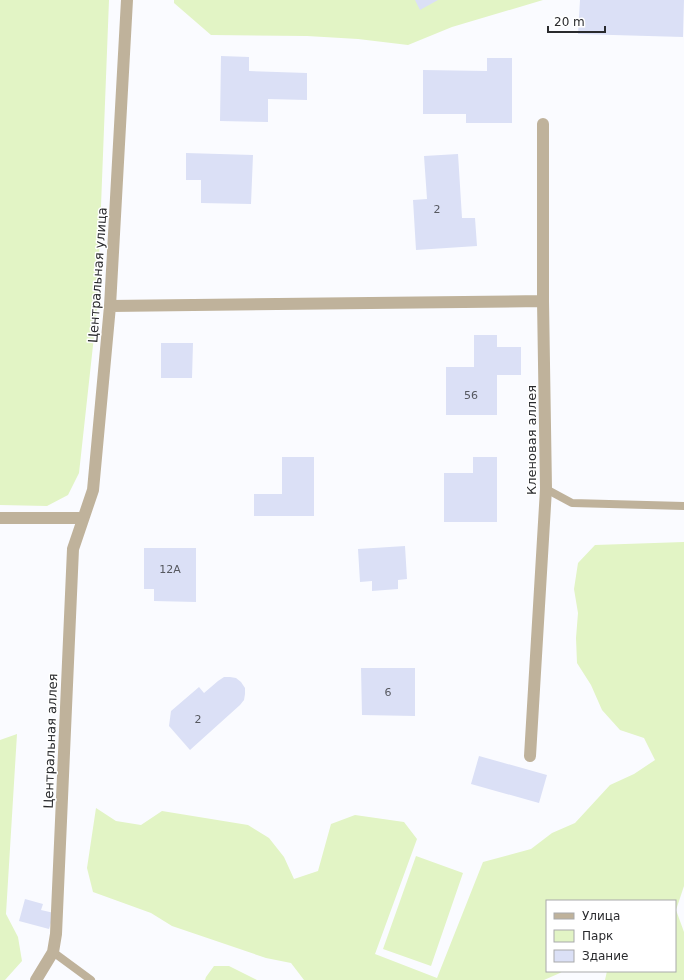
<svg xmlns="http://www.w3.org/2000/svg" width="684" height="980" font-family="'DejaVu Sans',sans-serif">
<rect width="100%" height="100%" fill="#fafbff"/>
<path fill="#e2f4c5" d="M 0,0 L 109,0 L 97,309 L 79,473 L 68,495 L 47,506 L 0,505 Z
M 174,0 L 543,0 L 452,27 L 408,45 L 358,39 L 307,36 L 211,35 L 174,3 Z
M 684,542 L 684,886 L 676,910 L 684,932 L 684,980 L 605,980 L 607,971 L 675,971 L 675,901 L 547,901 L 547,971 L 563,971 L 560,973 L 544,980 L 304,980 L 291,963 L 266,958 L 172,926 L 151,913 L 93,892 L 87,868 L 96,808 L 116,821 L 141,825 L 162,811 L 248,825 L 269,838 L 284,857 L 294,879 L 318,871 L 331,824 L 355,815 L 404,822 L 417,839 L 375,954 L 437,978 L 483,862 L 531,849 L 552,833 L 575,823 L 610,785 L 634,774 L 655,760 L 644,738 L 620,730 L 602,710 L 591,685 L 577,663 L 576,638 L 578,613 L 574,589 L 578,563 L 595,545 Z
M 17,734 L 6,914 L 18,937 L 22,961 L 5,980 L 0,980 L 0,740 Z
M 416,856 L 463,873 L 431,966 L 383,949 Z
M 214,966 L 229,966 L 257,980 L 205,980 L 206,977 Z"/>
<path fill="#dbe0f6" d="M 415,0 L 438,0 L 420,10 Z
M 580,0 L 684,0 L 683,37 L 578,34 Z
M 221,56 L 249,57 L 249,71 L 307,73 L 307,100 L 268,99 L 268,122 L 220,121 Z
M 487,58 L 512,58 L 512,123 L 466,123 L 466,114 L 423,114 L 423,70 L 487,71 Z
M 186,153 L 253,155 L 251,204 L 201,203 L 201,180 L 186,180 Z
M 458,154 L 462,218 L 475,218 L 477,246 L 416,250 L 413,200 L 427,199 L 424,156 Z
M 474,335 L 497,335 L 497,347 L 521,347 L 521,375 L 497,375 L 497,415 L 446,415 L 446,367 L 474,367 Z
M 161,343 L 193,343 L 192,378 L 161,378 Z
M 282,457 L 314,457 L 314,516 L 254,516 L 254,494 L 282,494 Z
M 473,457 L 497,457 L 497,522 L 444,522 L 444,473 L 473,473 Z
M 405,546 L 407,579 L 398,580 L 398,589 L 372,591 L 372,581 L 360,582 L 358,549 Z
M 144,548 L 196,548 L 196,602 L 154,601 L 154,589 L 144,589 Z
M 361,668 L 415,668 L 415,716 L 362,715 Z
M 224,677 L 230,677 L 236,678 L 241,682 L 245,688 L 245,694 L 244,700 L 240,705 L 190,750 L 169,726 L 171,711 L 199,687 L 204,693 L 218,681 Z
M 479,756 L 547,775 L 539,803 L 471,784 Z
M 25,899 L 43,904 L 41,910 L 54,913 L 49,929 L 19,921 Z"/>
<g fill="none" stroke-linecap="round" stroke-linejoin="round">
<path stroke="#bfb29b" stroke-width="8" d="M 546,489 L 572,503 L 684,506
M 53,952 L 91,980"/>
<path stroke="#bfb29b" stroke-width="12" d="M 110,306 L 543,301
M 0,518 L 83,518
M 530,756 L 546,489 L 543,301 L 543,124
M 36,980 L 53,952 L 56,934 L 73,549 L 93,490 L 110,306 L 127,0"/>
</g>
<g text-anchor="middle" stroke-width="3" stroke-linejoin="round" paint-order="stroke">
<g font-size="11" fill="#56585f">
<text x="437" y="213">2</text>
<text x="471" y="399">56</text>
<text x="170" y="573">12А</text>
<text x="388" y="696">6</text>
<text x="198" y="723">2</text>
</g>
<g font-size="13" fill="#292a2d" stroke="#fff">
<text transform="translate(97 275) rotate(-86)" y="5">Центральная улица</text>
<text transform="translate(531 440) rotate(-90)" y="5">Кленовая аллея</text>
<text transform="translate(50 741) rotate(-88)" y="5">Центральная аллея</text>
</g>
</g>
<rect x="546" y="900" width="130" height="72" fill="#ffffff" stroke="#a9aaab"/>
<rect x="554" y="913" width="20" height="6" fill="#bfb29b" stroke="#a9aaab"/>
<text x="582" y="920" font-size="12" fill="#292a2d">Улица</text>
<rect x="554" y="930" width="20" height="12" fill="#e2f4c5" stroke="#a9aaab"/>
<text x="582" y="940" font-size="12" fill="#292a2d">Парк</text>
<rect x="554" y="950" width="20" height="12" fill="#dbe0f6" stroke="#a9aaab"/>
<text x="582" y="960" font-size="12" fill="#292a2d">Здание</text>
<path d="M548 26v6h57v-6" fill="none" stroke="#292a2d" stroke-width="2"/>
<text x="554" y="26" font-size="12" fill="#292a2d" stroke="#ffffff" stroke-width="3" paint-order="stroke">20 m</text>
</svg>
